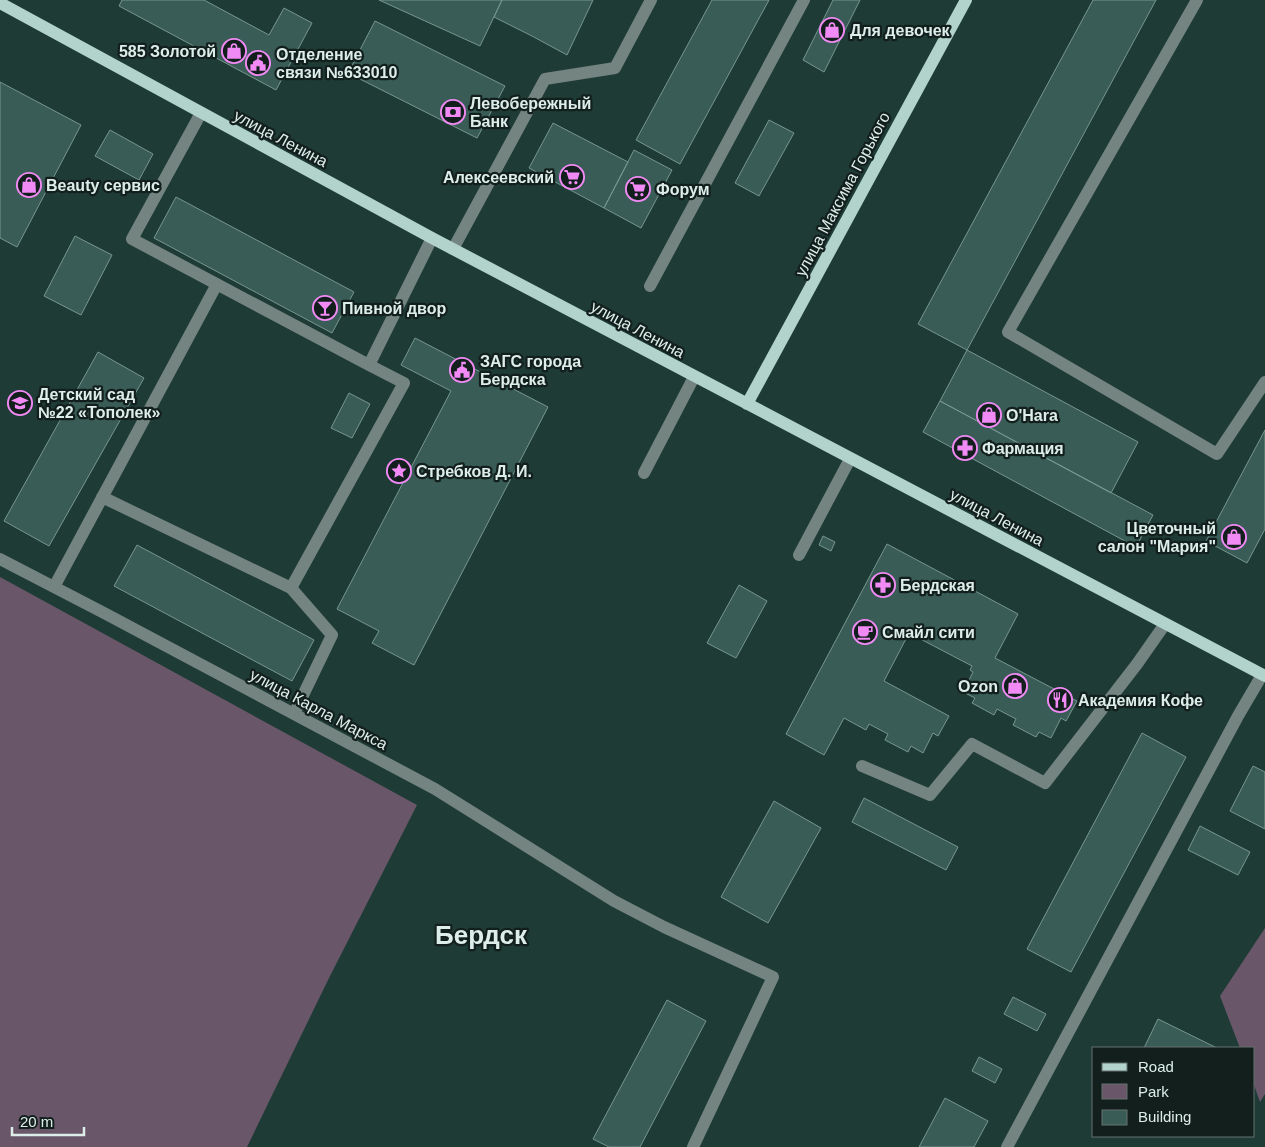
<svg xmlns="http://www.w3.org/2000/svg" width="1265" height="1147" font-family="Helvetica,sans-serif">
<rect width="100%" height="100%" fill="#1f3b36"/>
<path fill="#695769" d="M 0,577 L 417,805 L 328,980 L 247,1147 L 0,1147 Z
M 1265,928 L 1265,1094 L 1260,1102 L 1254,1085 L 1254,1048 L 1240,1048 L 1220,996 Z"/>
<path fill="#395d56" stroke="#77968f" d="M 122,0 L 204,0 L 269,35 L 284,8 L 312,23 L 276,90 L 119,6 Z
M 379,0 L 502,0 L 480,46 Z
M 502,0 L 593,0 L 567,55 L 532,36 L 494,17 Z
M 712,0 L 769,0 L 680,164 L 636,140 Z
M 833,0 L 860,0 L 824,72 L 803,60 Z
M 1093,0 L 1156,0 L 967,350 L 918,324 Z
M 375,21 L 505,86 L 477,138 L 348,73 Z
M 0,82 L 81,125 L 17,247 L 0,238 Z
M 769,120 L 794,133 L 759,196 L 735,183 Z
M 553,123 L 628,162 L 604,208 L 529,168 Z
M 110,130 L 153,154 L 139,180 L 95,156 Z
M 634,150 L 672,170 L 641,228 L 604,208 Z
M 176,197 L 354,292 L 332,333 L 154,238 Z
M 75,236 L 112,255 L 81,315 L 44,296 Z
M 415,338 L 548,407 L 414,665 L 372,643 L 379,631 L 337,609 L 451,391 L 401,365 Z
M 967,350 L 1138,442 L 1111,493 L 940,401 Z
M 98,352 L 144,378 L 49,546 L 4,521 Z
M 349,393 L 370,404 L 352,438 L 331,428 Z
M 940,401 L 1153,515 L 1136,547 L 923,432 Z
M 1265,430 L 1265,529 L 1247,563 L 1206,541 Z
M 823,536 L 835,542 L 831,551 L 819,545 Z
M 887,544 L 1018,614 L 995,658 L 1077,701 L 1066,721 L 1061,718 L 1051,738 L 1039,732 L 1036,737 L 1013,725 L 1016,719 L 997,709 L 994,715 L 972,703 L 975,698 L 963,692 L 973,672 L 970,670 L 972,666 L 909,633 L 884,681 L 949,716 L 938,736 L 933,733 L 923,753 L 911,746 L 908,752 L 885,740 L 888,734 L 869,724 L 866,730 L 844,718 L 824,755 L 786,734 Z
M 137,545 L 314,640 L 292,681 L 114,586 Z
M 739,585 L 767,601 L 736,658 L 707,643 Z
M 1142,733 L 1186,757 L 1071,972 L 1027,949 Z
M 1253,766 L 1265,772 L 1265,829 L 1230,811 Z
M 864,798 L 958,847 L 946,870 L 852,822 Z
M 774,801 L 821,828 L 768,923 L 721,897 Z
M 1200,826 L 1250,852 L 1238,875 L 1188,850 Z
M 1013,997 L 1046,1014 L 1037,1031 L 1004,1014 Z
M 667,1000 L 706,1021 L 640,1147 L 609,1147 L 593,1139 Z
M 1158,1019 L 1217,1048 L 1144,1048 Z
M 979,1057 L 1002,1069 L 995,1083 L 972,1071 Z
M 945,1098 L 988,1121 L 974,1147 L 919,1147 Z"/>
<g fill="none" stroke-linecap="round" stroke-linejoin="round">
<path stroke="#748480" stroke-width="12" d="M 1197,0 L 1008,332 L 1217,454 L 1265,382
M 201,113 L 132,239 L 369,365 L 432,238
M 453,249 L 545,79 L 615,68 L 651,0
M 650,286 L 804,0
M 644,473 L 694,377
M 102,497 L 291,588 L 404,383 L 369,365
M 799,555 L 850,459
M 0,559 L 106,614 L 435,789 L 614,901 L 664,927 L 773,977 L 693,1147
M 54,587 L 217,284
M 291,588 L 332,635 L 294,714
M 862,766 L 930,795 L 972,744 L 1045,783 L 1137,664 L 1165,624
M 1007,1147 L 1238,716 L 1262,675"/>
<path stroke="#b1d3cb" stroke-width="12" d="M 0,3 L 432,238 L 1265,676
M 747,404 L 966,0"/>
</g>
<defs>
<symbol id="shop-ring" viewBox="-11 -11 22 22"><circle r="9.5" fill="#131f1d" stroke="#f18af4" stroke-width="1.5"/><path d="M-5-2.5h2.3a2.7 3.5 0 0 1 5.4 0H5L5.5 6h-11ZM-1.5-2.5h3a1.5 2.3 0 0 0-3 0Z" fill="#f18af4"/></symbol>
<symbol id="civic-ring" viewBox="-11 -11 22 22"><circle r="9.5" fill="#131f1d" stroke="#f18af4" stroke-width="1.5"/><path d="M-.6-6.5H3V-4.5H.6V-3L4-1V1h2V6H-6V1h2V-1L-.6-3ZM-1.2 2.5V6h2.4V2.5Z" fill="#f18af4"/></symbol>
<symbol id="bank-ring" viewBox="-11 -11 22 22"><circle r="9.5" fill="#131f1d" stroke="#f18af4" stroke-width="1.5"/><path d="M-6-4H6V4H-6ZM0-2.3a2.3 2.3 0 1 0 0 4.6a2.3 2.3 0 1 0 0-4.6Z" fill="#f18af4"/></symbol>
<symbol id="supermarket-ring" viewBox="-11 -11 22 22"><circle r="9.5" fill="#131f1d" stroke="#f18af4" stroke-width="1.5"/><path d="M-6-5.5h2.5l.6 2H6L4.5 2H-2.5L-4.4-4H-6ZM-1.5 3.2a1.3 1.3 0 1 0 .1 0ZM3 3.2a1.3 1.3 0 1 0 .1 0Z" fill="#f18af4"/></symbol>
<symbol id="bar-ring" viewBox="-11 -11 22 22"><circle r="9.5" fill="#131f1d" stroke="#f18af4" stroke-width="1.5"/><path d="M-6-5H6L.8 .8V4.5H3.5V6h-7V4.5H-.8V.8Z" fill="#f18af4"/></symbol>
<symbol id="school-ring" viewBox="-11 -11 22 22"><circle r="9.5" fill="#131f1d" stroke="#f18af4" stroke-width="1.5"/><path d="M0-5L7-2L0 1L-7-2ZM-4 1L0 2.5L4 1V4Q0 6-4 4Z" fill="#f18af4"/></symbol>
<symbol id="pharmacy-ring" viewBox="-11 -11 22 22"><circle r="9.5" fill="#131f1d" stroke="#f18af4" stroke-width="1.5"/><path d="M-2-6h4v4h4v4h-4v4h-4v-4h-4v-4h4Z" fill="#f18af4"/></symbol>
<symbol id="sight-ring" viewBox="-11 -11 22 22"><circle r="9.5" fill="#131f1d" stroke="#f18af4" stroke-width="1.5"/><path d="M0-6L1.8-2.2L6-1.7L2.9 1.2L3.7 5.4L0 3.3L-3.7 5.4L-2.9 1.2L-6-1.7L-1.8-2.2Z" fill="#f18af4"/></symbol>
<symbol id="cafe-ring" viewBox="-11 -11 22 22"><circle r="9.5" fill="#131f1d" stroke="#f18af4" stroke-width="1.5"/><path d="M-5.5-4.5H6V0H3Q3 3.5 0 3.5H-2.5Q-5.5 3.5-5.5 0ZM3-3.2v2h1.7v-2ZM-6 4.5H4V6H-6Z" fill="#f18af4"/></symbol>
<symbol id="restaurant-ring" viewBox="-11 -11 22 22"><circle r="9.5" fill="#131f1d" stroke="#f18af4" stroke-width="1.5"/><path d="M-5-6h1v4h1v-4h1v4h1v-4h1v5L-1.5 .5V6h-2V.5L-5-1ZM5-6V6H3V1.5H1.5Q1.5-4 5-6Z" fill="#f18af4"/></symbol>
</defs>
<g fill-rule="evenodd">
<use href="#shop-ring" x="818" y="16" width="28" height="28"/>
<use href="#shop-ring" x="220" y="37" width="28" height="28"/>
<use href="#civic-ring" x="244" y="49" width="28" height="28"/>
<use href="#bank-ring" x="439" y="98" width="28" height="28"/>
<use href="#supermarket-ring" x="558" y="163" width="28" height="28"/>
<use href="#shop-ring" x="15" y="171" width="28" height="28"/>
<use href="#supermarket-ring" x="624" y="175" width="28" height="28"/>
<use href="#bar-ring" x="311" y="294" width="28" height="28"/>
<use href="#civic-ring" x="448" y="356" width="28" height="28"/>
<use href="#school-ring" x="6" y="389" width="28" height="28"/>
<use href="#shop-ring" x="975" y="401" width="28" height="28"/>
<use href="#pharmacy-ring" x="951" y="434" width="28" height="28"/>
<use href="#sight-ring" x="385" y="457" width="28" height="28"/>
<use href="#shop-ring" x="1220" y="523" width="28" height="28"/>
<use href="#pharmacy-ring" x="869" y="571" width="28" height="28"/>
<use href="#cafe-ring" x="851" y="618" width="28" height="28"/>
<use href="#shop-ring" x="1001" y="672" width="28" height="28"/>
<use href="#restaurant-ring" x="1046" y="686" width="28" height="28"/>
</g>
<g text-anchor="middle" stroke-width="4.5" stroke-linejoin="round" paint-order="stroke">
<g font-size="16" font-weight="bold" fill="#ddeeea" stroke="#131f1d" text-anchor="start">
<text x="850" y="36">Для девочек</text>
<text x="216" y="57" text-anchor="end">585 Золотой</text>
<text x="276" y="60">Отделение<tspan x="276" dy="18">связи №633010</tspan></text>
<text x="470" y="109">Левобережный<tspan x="470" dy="18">Банк</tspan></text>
<text x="554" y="183" text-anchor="end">Алексеевский</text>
<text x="46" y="191">Beauty сервис</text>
<text x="656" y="195">Форум</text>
<text x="342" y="314">Пивной двор</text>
<text x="480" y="367">ЗАГС города<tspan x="480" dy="18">Бердска</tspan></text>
<text x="38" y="400">Детский сад<tspan x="38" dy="18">№22 «Тополек»</tspan></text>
<text x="1006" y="421">O'Hara</text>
<text x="982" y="454">Фармация</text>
<text x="416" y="477">Стребков Д. И.</text>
<text x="1216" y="534" text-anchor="end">Цветочный<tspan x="1216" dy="18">салон "Мария"</tspan></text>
<text x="900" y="591">Бердская</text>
<text x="882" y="638">Смайл сити</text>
<text x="998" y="692" text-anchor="end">Ozon</text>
<text x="1078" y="706">Академия Кофе</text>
</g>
<g font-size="16" fill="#ddeeea" stroke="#131f1d">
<text transform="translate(281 138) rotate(28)" y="6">улица Ленина</text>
<text transform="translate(842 194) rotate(-62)" y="6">улица Максима Горького</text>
<text transform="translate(638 329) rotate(28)" y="6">улица Ленина</text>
<text transform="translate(997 517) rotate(28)" y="6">улица Ленина</text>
<text transform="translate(319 709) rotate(28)" y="6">улица Карла Маркса</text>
</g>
<g font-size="26" font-weight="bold" fill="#ddeeea" stroke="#131f1d">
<text x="481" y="944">Бердск</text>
</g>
</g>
<rect x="1092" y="1047" width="162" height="90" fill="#131f1d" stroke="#64726f"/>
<rect x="1102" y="1063" width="25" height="8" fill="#b1d3cb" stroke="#64726f"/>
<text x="1138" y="1072" font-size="15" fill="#ddeeea">Road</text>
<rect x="1102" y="1084" width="25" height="15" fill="#695769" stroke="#64726f"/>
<text x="1138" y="1097" font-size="15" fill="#ddeeea">Park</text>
<rect x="1102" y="1110" width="25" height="15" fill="#395d56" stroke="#64726f"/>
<text x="1138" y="1122" font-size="15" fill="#ddeeea">Building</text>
<path d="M12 1127v8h72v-8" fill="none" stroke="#ddeeea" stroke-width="2.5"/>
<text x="20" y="1127" font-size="15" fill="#ddeeea" stroke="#131f1d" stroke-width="4" paint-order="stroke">20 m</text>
</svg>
